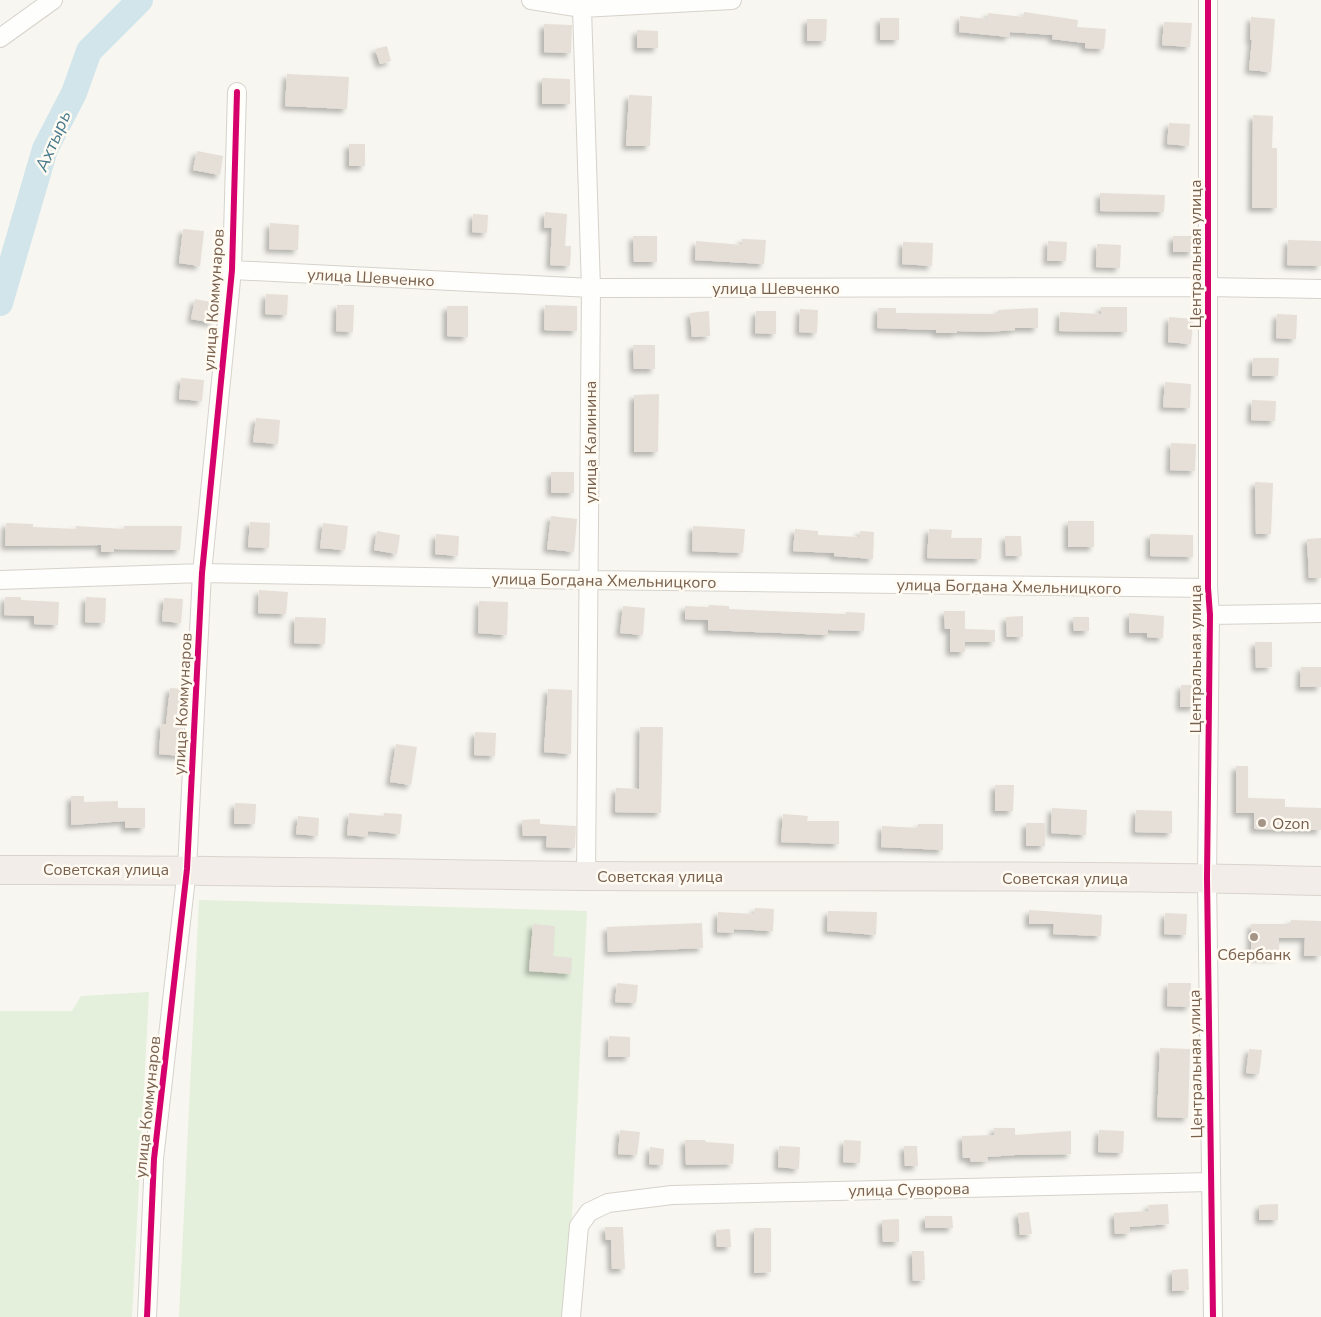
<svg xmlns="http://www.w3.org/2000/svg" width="1321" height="1317" font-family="'Nunito Sans',sans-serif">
<defs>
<filter id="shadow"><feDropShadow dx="-4" dy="4" stdDeviation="2.5" flood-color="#0004"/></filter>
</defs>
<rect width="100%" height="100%" fill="#f8f6f0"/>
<path fill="#e4f0db" d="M 199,900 L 587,911 L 567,1317 L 179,1317 Z
M 149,992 L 132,1317 L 0,1317 L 0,1011 L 72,1011 L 81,996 Z"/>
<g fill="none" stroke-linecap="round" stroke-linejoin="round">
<path stroke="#d1e5ea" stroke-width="26" d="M 0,303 L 45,149 L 74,93 L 89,51 L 140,0"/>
</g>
<path fill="#e5dfd7" filter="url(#shadow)" d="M 1024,12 L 1078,20 L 1077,27 L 1106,29 L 1104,49 L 1085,48 L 1085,43 L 1052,39 L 1053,35 L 1010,32 L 1009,37 L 959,32 L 960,16 L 987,19 L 988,13 L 1023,17 Z
M 1251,17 L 1275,19 L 1271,72 L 1249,70 L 1252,40 L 1250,40 Z
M 880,18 L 899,18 L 899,40 L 880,40 Z
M 807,19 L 827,19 L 826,41 L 807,41 Z
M 1164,22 L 1192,23 L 1190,47 L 1162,45 Z
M 544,24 L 572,25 L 571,53 L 544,52 Z
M 637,30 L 658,31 L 658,48 L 637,48 Z
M 387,46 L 391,61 L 380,64 L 375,49 Z
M 287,74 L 349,77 L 347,109 L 285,106 Z
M 542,78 L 570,79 L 570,104 L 542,104 Z
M 629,95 L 652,96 L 650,146 L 626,146 Z
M 1253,115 L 1273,116 L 1272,148 L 1277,148 L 1277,208 L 1252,208 Z
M 1169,123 L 1190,124 L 1189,146 L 1167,144 Z
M 349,144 L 365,144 L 365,166 L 349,166 Z
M 197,151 L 223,156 L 220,175 L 193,170 Z
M 1100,193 L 1165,195 L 1164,212 L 1100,211 Z
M 545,212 L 567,214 L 565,246 L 571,246 L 570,266 L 550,265 L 552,228 L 544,228 Z
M 473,214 L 488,215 L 487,233 L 472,232 Z
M 270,223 L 299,225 L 298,250 L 269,249 Z
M 183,229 L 204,231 L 200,266 L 179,263 Z
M 633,236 L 657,236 L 657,262 L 634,262 Z
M 1173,236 L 1193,236 L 1193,252 L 1173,252 Z
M 742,239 L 766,240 L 764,264 L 695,260 L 696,241 L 742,245 Z
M 1288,240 L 1321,241 L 1321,266 L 1287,265 Z
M 1048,241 L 1067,242 L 1066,261 L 1047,261 Z
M 903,242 L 933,243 L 932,266 L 902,264 Z
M 1097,244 L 1121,245 L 1120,268 L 1096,267 Z
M 266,294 L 288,295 L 287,315 L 265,314 Z
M 195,299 L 216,303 L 213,323 L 191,319 Z
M 337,305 L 354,305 L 353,332 L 336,331 Z
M 545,305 L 577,306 L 577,331 L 544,330 Z
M 447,306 L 468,306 L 468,337 L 447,336 Z
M 1101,307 L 1127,307 L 1127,332 L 1059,331 L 1060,312 L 1101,314 Z
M 878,308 L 896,308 L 896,313 L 998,314 L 998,310 L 1038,308 L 1038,328 L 1015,328 L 1015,330 L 986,332 L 957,331 L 957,333 L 936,333 L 936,330 L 877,328 Z
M 800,309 L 818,310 L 817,333 L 799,332 Z
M 709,311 L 710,336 L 692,337 L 690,313 Z
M 756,311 L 776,311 L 776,334 L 755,333 Z
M 1277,314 L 1297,315 L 1296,339 L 1276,338 Z
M 1169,317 L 1193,319 L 1191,344 L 1168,342 Z
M 633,345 L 655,345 L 655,369 L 634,369 Z
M 1253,358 L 1279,358 L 1278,376 L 1252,376 Z
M 181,378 L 204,380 L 202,401 L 179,399 Z
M 1165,382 L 1191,384 L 1190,408 L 1163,407 Z
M 659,394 L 658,452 L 634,452 L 634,395 Z
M 1252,400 L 1276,401 L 1275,421 L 1251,420 Z
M 256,418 L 280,420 L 278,444 L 253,442 Z
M 1171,443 L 1196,444 L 1195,471 L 1170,470 Z
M 551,472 L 574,472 L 574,493 L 551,493 Z
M 1255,482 L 1273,483 L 1271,534 L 1256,534 Z
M 551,516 L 577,519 L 574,552 L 547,549 Z
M 1068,521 L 1094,521 L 1094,547 L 1068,547 Z
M 250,522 L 270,523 L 269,548 L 248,547 Z
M 6,523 L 33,524 L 33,527 L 76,529 L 76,526 L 124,529 L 124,526 L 182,526 L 180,550 L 114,549 L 114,552 L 101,552 L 101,545 L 5,546 Z
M 323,523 L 348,526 L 345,550 L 320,548 Z
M 693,526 L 745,529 L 743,553 L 692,551 Z
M 795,529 L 818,531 L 818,535 L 859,537 L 860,531 L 874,532 L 873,559 L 834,556 L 834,553 L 793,551 Z
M 929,529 L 952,530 L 951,538 L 982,538 L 981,559 L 927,558 Z
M 377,531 L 400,535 L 397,554 L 374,550 Z
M 436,534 L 459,536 L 458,556 L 435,554 Z
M 1150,534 L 1193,535 L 1193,557 L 1150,556 Z
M 1005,536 L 1021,536 L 1022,556 L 1006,556 Z
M 1321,538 L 1321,578 L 1309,578 L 1307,539 Z
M 259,590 L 288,592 L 286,614 L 258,613 Z
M 5,597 L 21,597 L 21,600 L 59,602 L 58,625 L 34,624 L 34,616 L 4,615 Z
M 86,597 L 106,598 L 105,623 L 85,622 Z
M 164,598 L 183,599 L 181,623 L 162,621 Z
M 479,601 L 508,602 L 507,635 L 478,633 Z
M 709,605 L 729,606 L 729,609 L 771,611 L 846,614 L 846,612 L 865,613 L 864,631 L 828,630 L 828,635 L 708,630 L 708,620 L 685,619 L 685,606 L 709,607 Z
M 623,606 L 645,608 L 643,635 L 620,633 Z
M 944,611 L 965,611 L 965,629 L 995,630 L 995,642 L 965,642 L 965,652 L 950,652 L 950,629 L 945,629 Z
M 1129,613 L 1164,616 L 1163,638 L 1147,637 L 1147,633 L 1129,633 Z
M 1023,616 L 1023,637 L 1007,637 L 1006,617 Z
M 295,617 L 326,618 L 325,644 L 294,643 Z
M 1073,617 L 1089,617 L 1089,631 L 1074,631 Z
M 1255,642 L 1272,642 L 1272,667 L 1256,668 Z
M 1301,667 L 1321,667 L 1321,687 L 1300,687 Z
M 1181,685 L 1196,685 L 1195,707 L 1180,707 Z
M 170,688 L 185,689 L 182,756 L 159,754 L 161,724 L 166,724 Z
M 548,689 L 572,690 L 571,754 L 544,752 Z
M 640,727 L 663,727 L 661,813 L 615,812 L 616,788 L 639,789 Z
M 475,732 L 496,733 L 495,756 L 474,755 Z
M 396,744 L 417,747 L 411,785 L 390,782 Z
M 1236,766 L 1248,766 L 1248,798 L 1285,799 L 1285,807 L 1321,808 L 1321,830 L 1254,829 L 1254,813 L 1236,813 Z
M 995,785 L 1014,785 L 1013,811 L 995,811 Z
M 71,796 L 84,796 L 84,802 L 118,801 L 118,808 L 145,808 L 145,828 L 125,828 L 125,821 L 71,825 Z
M 235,803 L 256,804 L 255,824 L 234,824 Z
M 1052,808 L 1087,810 L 1086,835 L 1051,833 Z
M 1136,810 L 1172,811 L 1172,833 L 1135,832 Z
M 349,813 L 384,816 L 384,813 L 402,814 L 400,834 L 368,831 L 368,837 L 347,835 Z
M 783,814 L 808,816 L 807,821 L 839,821 L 839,844 L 781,842 Z
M 298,816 L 319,818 L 318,836 L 296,834 Z
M 540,819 L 540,824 L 576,826 L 575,848 L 546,847 L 547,836 L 523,836 L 522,820 Z
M 1026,823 L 1045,823 L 1045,846 L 1026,846 Z
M 918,824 L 943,824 L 943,850 L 881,847 L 882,826 L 918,828 Z
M 755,908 L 774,909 L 773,931 L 734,929 L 734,933 L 717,932 L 718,912 L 754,914 Z
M 1029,910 L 1102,915 L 1101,936 L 1053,934 L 1054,924 L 1029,924 Z
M 828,911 L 877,912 L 876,935 L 827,931 Z
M 1165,913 L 1187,914 L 1186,935 L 1164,934 Z
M 1291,920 L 1321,921 L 1321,956 L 1304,956 L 1305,938 L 1279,938 L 1279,957 L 1251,957 L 1251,924 L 1291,924 Z
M 702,923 L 703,948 L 608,952 L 607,927 Z
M 533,924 L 555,926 L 553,956 L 572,958 L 571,974 L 529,971 Z
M 617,983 L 638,985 L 636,1003 L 615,1002 Z
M 1168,983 L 1191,983 L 1190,1007 L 1167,1006 Z
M 609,1036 L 630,1037 L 630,1057 L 608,1057 Z
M 1160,1048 L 1190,1049 L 1188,1118 L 1157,1117 Z
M 1249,1049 L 1262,1050 L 1259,1074 L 1246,1073 Z
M 994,1128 L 1015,1128 L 1015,1135 L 1071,1131 L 1071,1154 L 1015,1155 L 987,1157 L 988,1161 L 971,1162 L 970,1158 L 963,1158 L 962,1136 L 994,1135 Z
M 620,1130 L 640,1132 L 637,1155 L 618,1154 Z
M 1099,1130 L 1124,1131 L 1123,1153 L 1098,1152 Z
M 685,1140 L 705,1140 L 706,1142 L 734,1144 L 733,1164 L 686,1165 Z
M 844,1140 L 861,1141 L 860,1163 L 843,1162 Z
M 779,1146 L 800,1147 L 799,1169 L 778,1167 Z
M 904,1146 L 917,1146 L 918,1166 L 905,1166 Z
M 650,1147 L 664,1149 L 663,1165 L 649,1164 Z
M 1168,1204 L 1169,1224 L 1130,1227 L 1130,1233 L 1115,1234 L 1114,1213 L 1149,1211 L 1148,1205 Z
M 1278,1204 L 1278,1220 L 1259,1220 L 1259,1205 Z
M 1029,1212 L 1032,1234 L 1020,1235 L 1018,1213 Z
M 925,1216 L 952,1216 L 953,1228 L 925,1228 Z
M 899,1219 L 899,1242 L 883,1242 L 882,1220 Z
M 605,1227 L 623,1227 L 625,1269 L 612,1269 L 611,1240 L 606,1240 Z
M 754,1228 L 771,1228 L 771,1272 L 754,1273 Z
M 730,1229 L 731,1247 L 717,1247 L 716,1230 Z
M 912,1251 L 924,1251 L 925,1280 L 913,1281 Z
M 1188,1269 L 1189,1290 L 1172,1291 L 1172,1270 Z"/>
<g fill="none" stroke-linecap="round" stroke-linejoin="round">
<defs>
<path id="minor" d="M 531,0 L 582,8 L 732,0
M 1208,0 L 1208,588 L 1210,615 L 1207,878 L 1213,1317
M 582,8 L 591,288 L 586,876
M 0,38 L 53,0
M 232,270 L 591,288 L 1208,287 L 1321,289
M 0,580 L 202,573 L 589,580 L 1208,588
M 1210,615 L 1321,613
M 147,1317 L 154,1159 L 187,869 L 202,573 L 232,270 L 237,92
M 571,1317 L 579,1226 L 589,1212 L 608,1203 L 672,1195 L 1210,1182"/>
<path id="trunk" d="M 0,870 C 197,869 394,874 591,876 C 834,877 1078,874 1321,881"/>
</defs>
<use href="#minor" stroke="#d6d2cb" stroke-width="20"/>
<use href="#trunk" stroke="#dad3cc" stroke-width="30"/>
<use href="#minor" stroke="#fefefd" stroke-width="18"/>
<use href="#trunk" stroke="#f2ede8" stroke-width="28"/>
<defs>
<path id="cycleway" d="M 1208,0 L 1208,588 L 1210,615 L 1207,878 L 1213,1317
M 147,1317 L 154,1159 L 187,869 L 202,573 L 232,270 L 237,92"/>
</defs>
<use href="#cycleway" stroke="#fffbf3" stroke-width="9"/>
<use href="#cycleway" stroke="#d6006c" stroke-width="6"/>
</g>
<g fill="#a59587" stroke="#fffbf3" stroke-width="2">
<circle cx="1262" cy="823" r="5"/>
<circle cx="1254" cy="937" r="5"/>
</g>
<g text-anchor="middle" stroke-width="5" stroke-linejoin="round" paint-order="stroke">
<g font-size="16" fill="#79614e" stroke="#fffbf3">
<text transform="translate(1195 254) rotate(-90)" y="6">Центральная улица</text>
<text transform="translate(371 277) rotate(3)" y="6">улица Шевченко</text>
<text x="776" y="294">улица Шевченко</text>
<text transform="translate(213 300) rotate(-86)" y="6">улица Коммунаров</text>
<text transform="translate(590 442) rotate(-90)" y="6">улица Калинина</text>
<text transform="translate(604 580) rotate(1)" y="6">улица Богдана Хмельницкого</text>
<text transform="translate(1009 586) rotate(1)" y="6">улица Богдана Хмельницкого</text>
<text transform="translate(1195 659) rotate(-90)" y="6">Центральная улица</text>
<text transform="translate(182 704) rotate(-87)" y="6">улица Коммунаров</text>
<text x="106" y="875">Советская улица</text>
<text x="660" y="882">Советская улица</text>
<text x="1065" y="884">Советская улица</text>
<text transform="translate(1195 1064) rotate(-91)" y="6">Центральная улица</text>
<text transform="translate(147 1107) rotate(-84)" y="6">улица Коммунаров</text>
<text transform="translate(909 1189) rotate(-1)" y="6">улица Суворова</text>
</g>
<g font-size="16" fill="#79614e" stroke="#fffbf3" text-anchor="start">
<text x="1272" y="829">Ozon</text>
<text x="1254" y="960" text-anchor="middle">Сбербанк</text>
</g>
<g font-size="18" font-style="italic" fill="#477a8b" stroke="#fffbf3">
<text transform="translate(53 141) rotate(-67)" y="6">Ахтырь</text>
</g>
</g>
</svg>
